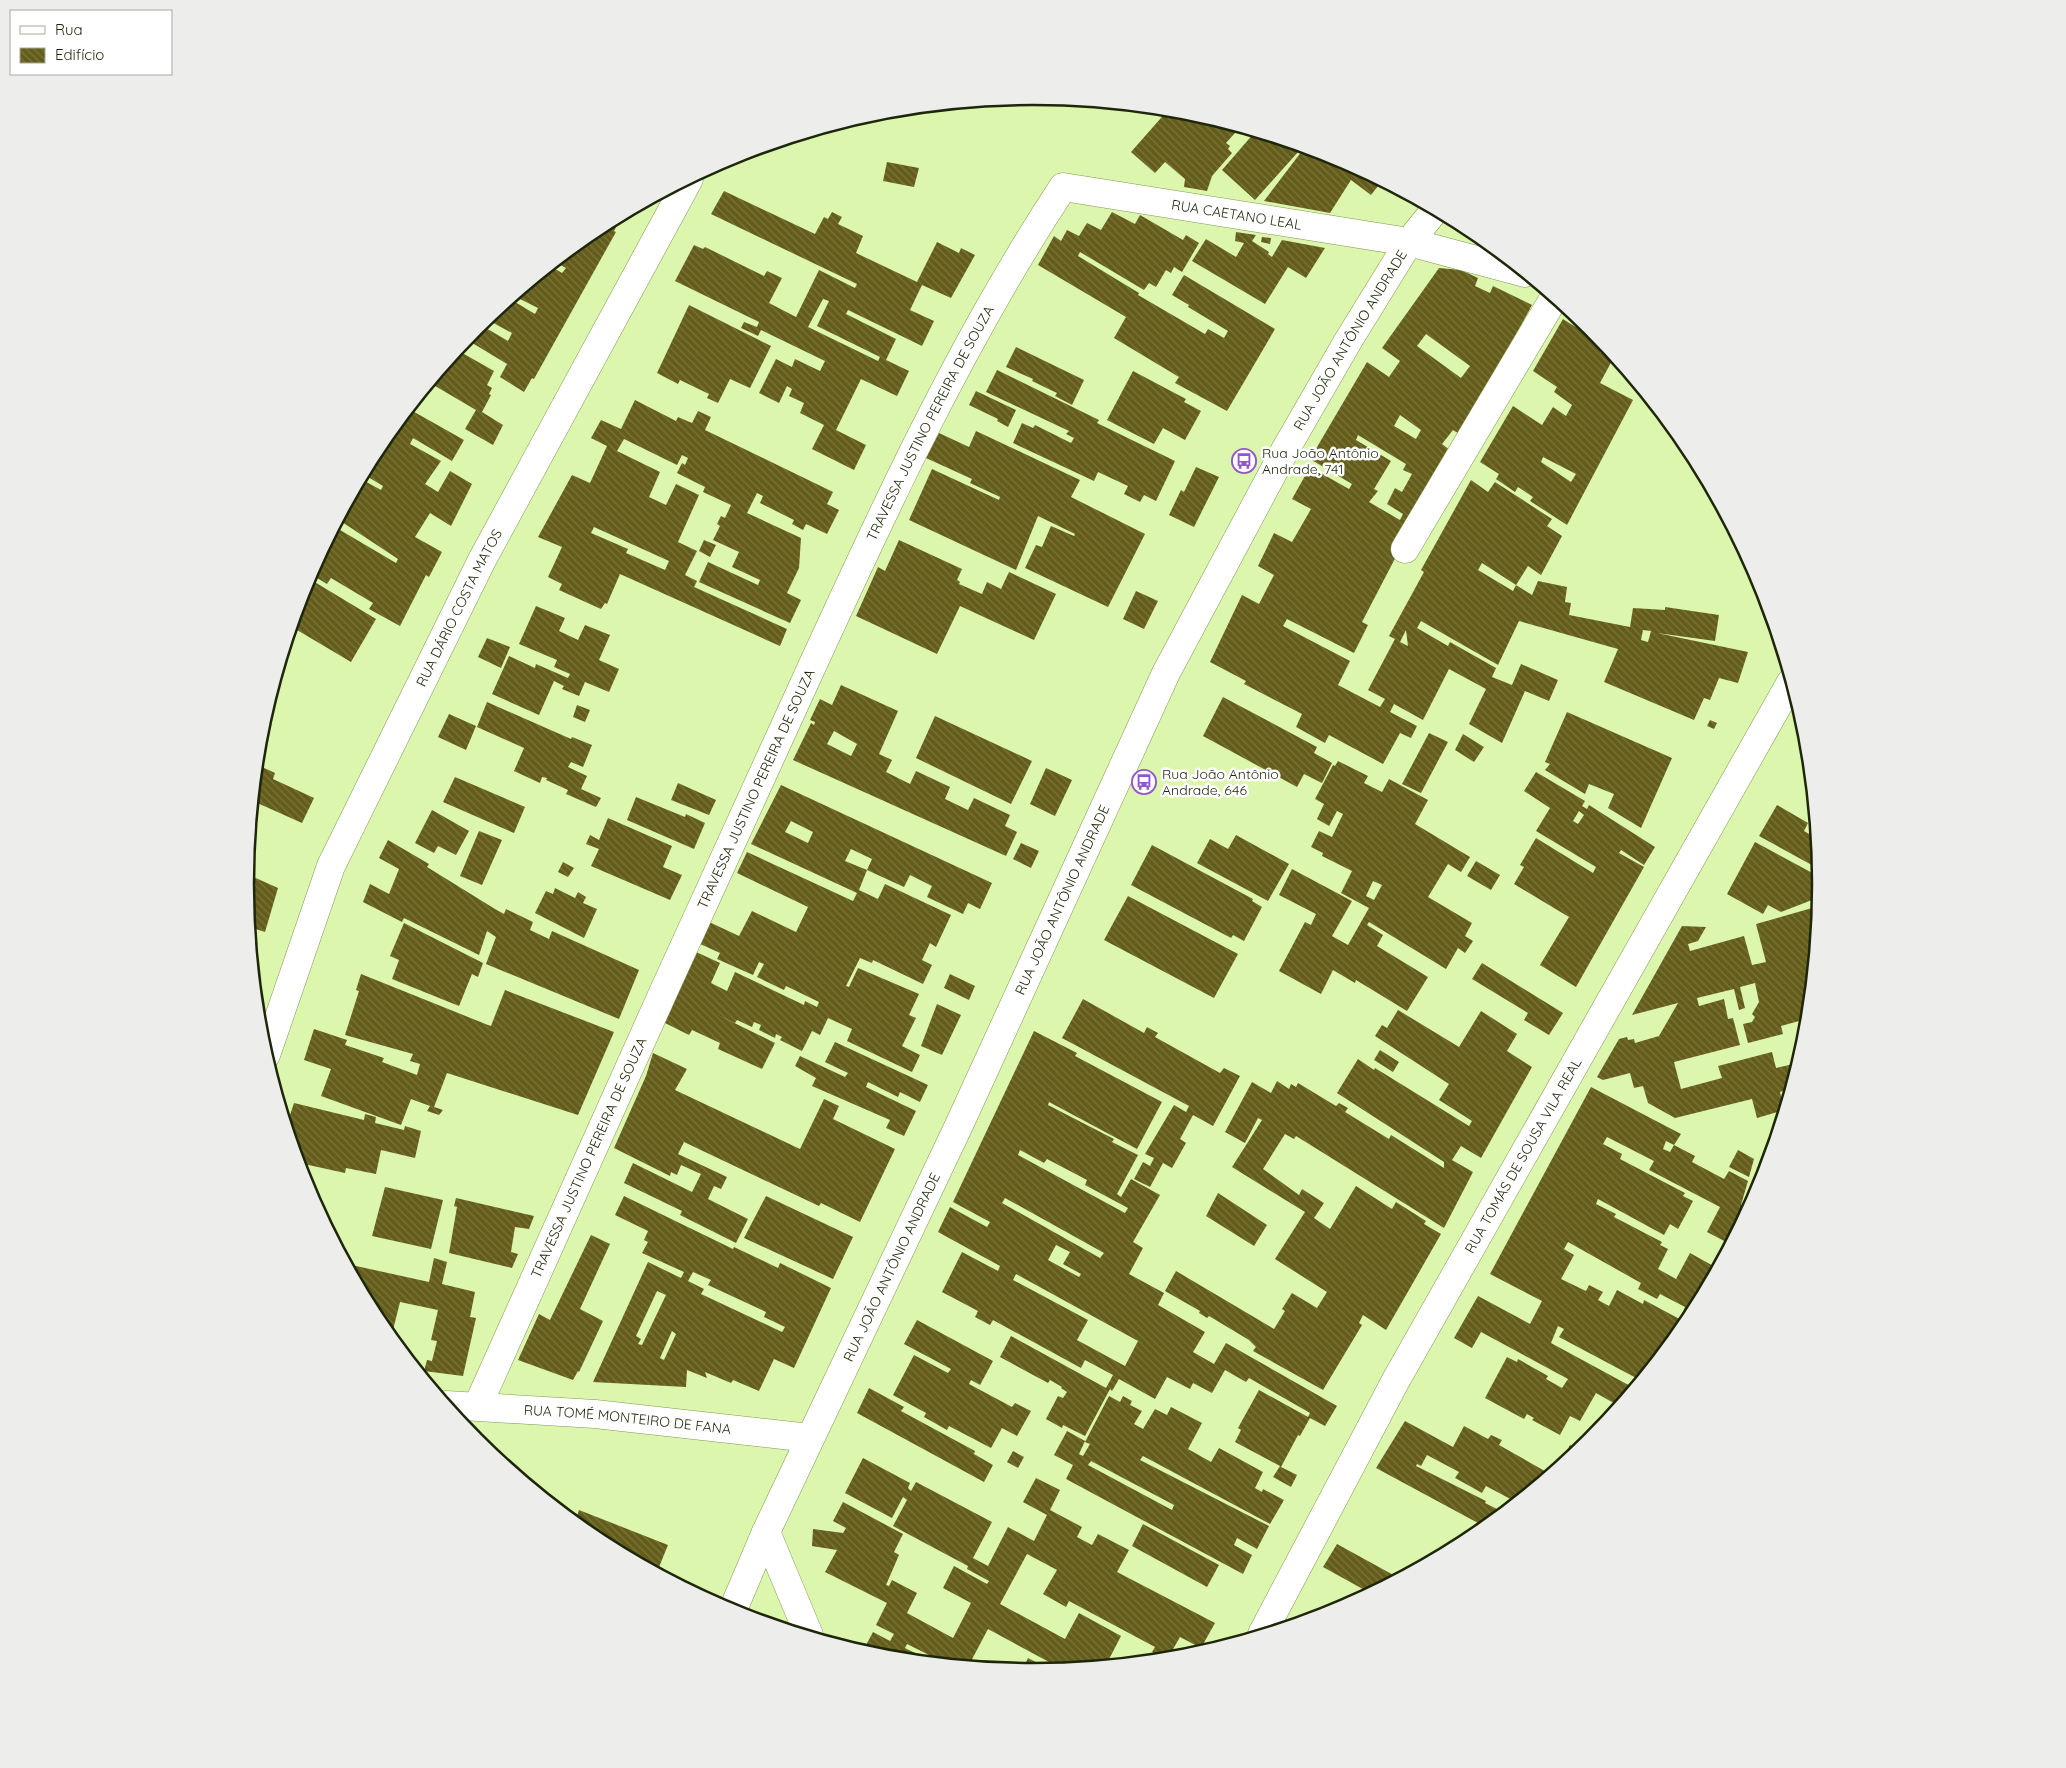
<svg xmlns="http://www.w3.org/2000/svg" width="2066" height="1768" font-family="Quicksand,sans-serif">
<defs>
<pattern id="building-back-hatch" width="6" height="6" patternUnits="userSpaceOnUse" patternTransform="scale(1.25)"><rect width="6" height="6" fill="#645d1a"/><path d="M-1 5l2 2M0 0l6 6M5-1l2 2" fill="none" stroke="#7a7541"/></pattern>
</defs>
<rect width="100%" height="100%" fill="#ddf6ad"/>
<path fill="url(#building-back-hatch)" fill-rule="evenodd" d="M 1168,110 L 1187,111 L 1224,123 L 1235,133 L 1226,143 L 1230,146 L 1228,149 L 1232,153 L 1212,176 L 1207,191 L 1184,187 L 1185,179 L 1165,162 L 1155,173 L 1131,152 Z
M 1255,132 L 1289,142 L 1299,151 L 1255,200 L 1222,170 Z
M 1305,147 L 1335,156 L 1382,181 L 1371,195 L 1351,180 L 1330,213 L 1264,201 Z
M 887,162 L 919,168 L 914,187 L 883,181 Z
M 724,191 L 815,234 L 824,217 L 828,219 L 832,212 L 842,217 L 838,224 L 863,236 L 856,253 L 917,282 L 937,242 L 959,253 L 961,248 L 975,255 L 951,298 L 922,285 L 910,310 L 934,321 L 922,346 L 848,310 L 846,314 L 896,339 L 886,360 L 909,371 L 897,396 L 861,379 L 836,430 L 866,445 L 854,470 L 812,449 L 824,425 L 800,413 L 804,403 L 789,396 L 792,389 L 787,386 L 779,403 L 759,393 L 776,359 L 792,367 L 795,359 L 820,371 L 825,361 L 761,330 L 758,336 L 741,328 L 744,322 L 757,327 L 759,322 L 675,281 L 694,245 L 703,249 L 705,247 L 764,276 L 767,271 L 782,278 L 769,303 L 796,317 L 819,270 L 855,288 L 857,284 L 711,214 ZM 823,299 L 829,301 L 817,326 L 880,357 L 878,361 L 808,327 Z
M 1112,212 L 1135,224 L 1140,215 L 1183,240 L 1186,235 L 1199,243 L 1182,272 L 1174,267 L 1171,273 L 1166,270 L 1156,287 L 1149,283 L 1144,290 L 1080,252 L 1078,256 L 1139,293 L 1138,295 L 1205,334 L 1208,329 L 1224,338 L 1228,331 L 1188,307 L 1189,305 L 1172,295 L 1184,275 L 1275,329 L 1227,411 L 1175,383 L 1179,377 L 1114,338 L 1126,317 L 1038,265 L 1054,236 L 1061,241 L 1067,230 L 1079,236 L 1087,223 L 1101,230 Z
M 622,215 L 614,231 L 616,232 L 534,379 L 532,378 L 524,392 L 500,377 L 507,364 L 469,341 L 470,339 L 468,337 L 479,324 L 508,341 L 512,333 L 486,319 L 510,299 L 535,314 L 538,308 L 514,296 L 550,266 L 562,273 L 566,268 L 555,262 L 596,229 Z
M 1236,232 L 1256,235 L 1252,241 L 1269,252 L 1268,254 L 1272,257 L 1282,240 L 1325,248 L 1306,278 L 1288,267 L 1265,304 L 1192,261 L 1206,239 L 1236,257 L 1244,243 L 1235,241 Z
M 1262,237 L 1271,238 L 1270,244 L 1261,242 Z
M 1439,268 L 1461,270 L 1478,278 L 1475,286 L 1490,293 L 1493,286 L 1532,305 L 1461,435 L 1453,430 L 1442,444 L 1451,451 L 1362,622 L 1368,625 L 1354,653 L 1287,619 L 1283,626 L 1350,661 L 1338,685 L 1380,707 L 1385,699 L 1368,690 L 1395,639 L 1389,636 L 1424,572 L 1421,570 L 1471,480 L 1488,492 L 1495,482 L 1552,519 L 1547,526 L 1562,536 L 1541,575 L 1528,566 L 1516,585 L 1482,563 L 1478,570 L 1513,591 L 1516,585 L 1532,595 L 1538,581 L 1567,587 L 1565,602 L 1571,603 L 1569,615 L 1630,627 L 1633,608 L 1665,610 L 1665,607 L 1719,615 L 1715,641 L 1657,633 L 1748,652 L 1738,683 L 1719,678 L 1710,700 L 1704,698 L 1694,720 L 1604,682 L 1618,649 L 1519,621 L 1498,665 L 1421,621 L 1417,628 L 1448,646 L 1450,642 L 1496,668 L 1492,677 L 1512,685 L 1521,664 L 1558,680 L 1549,701 L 1525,691 L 1502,743 L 1469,724 L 1486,689 L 1449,669 L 1423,720 L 1394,704 L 1390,712 L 1417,726 L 1411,738 L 1400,733 L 1383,764 L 1329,735 L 1325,743 L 1296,727 L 1302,714 L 1244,684 L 1246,681 L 1210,662 L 1242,595 L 1259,604 L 1274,575 L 1258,566 L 1274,533 L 1292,542 L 1311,509 L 1292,499 L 1310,467 L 1349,489 L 1352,484 L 1310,459 L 1367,362 L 1389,377 L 1400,361 L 1382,348 ZM 1426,334 L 1470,366 L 1461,378 L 1417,346 ZM 1400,415 L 1421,430 L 1416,439 L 1394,426 ZM 1358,435 L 1406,464 L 1403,470 L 1412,474 L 1402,492 L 1395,488 L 1387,504 L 1403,514 L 1400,520 L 1369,502 L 1378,491 L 1374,489 L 1391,461 L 1356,440 ZM 1406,630 L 1408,646 L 1400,642 ZM 1643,630 L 1651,631 L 1648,642 L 1641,640 Z
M 689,305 L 771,346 L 750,388 L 730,379 L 718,403 L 707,398 L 709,394 L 680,380 L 678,384 L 657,373 Z
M 1563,319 L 1604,345 L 1600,352 L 1614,357 L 1600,383 L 1633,400 L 1567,525 L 1530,501 L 1533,497 L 1518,487 L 1515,492 L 1496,479 L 1499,474 L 1480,462 L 1513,406 L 1542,425 L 1553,407 L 1566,416 L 1572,405 L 1554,392 L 1557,387 L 1533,371 ZM 1543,457 L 1576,474 L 1571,482 L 1541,462 Z
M 1016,347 L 1084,380 L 1072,405 L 1055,396 L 1057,393 L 1032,381 L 1033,379 L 1006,367 Z
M 457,350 L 494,371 L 487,385 L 492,388 L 489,394 L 491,395 L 482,412 L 503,425 L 493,445 L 465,429 L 476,410 L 430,383 Z
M 997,370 L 1099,420 L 1097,423 L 1175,461 L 1156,501 L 1144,495 L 1140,502 L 1124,494 L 1128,486 L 1098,472 L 1094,481 L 1013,443 L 1022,423 L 1033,428 L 1035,425 L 1071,443 L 1074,438 L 1066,434 L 1069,431 L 986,392 Z
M 1133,371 L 1186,399 L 1184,402 L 1201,411 L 1185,440 L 1163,428 L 1154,444 L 1107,420 Z
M 976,391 L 1016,410 L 1008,427 L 997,421 L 998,419 L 969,405 Z
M 635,400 L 676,421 L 678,417 L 692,423 L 698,411 L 711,417 L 705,430 L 833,492 L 827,504 L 839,510 L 827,534 L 806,524 L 803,530 L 792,524 L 794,520 L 760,503 L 763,496 L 757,493 L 747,513 L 801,538 L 799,568 L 787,593 L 801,600 L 790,623 L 699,582 L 708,562 L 758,585 L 760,580 L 732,567 L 739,552 L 713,540 L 720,526 L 717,524 L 721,516 L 725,518 L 731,505 L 703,492 L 705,487 L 677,473 L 682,463 L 685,465 L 688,458 L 682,455 L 677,465 L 624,439 L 617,451 L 660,472 L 649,497 L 666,505 L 676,484 L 699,495 L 678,542 L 697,551 L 685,575 L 697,581 L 694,587 L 787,629 L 780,646 L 620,574 L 607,604 L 605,603 L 601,609 L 559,590 L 562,584 L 548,577 L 562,547 L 538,537 L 572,475 L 590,483 L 607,446 L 591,438 L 601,420 L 621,429 ZM 594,527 L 669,561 L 665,570 L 626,553 L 628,549 L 591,533 Z
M 409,409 L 464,440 L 452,461 L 413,438 L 410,444 L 441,461 L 425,484 L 438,492 L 450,471 L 472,484 L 451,526 L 430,513 L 415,537 L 442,552 L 429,577 L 426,575 L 400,626 L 369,609 L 373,603 L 331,578 L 327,584 L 317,578 L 320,572 L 313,568 L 335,527 L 396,563 L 398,559 L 339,520 L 361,479 L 381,490 L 383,486 L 363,474 L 378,446 Z
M 976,431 L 1080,480 L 1071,497 L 1145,534 L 1108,607 L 1025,568 L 1036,545 L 1042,547 L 1051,526 L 1074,536 L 1075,534 L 1038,516 L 1016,570 L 909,520 L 932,469 L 999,500 L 1000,497 L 970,483 L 972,479 L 926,458 L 939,433 L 969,447 Z
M 1196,467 L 1219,477 L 1194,527 L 1169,515 L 1181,490 L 1184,492 Z
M 704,540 L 716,545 L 710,557 L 699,551 Z
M 899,540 L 962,569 L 957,580 L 960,582 L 959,584 L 982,594 L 987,582 L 1001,589 L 1009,572 L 1056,594 L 1034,640 L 960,606 L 937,654 L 856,616 L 878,567 L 885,571 Z
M 308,578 L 376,619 L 351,662 L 292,627 Z
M 1136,591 L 1158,601 L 1144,629 L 1123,619 Z
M 536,606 L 565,618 L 559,631 L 578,640 L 585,625 L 610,635 L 599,660 L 619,669 L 609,692 L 585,682 L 579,696 L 562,689 L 564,686 L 554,681 L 539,715 L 492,694 L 509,656 L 535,668 L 536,664 L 568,678 L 570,674 L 554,667 L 557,660 L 519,644 Z
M 487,638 L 510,647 L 501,668 L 478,657 Z
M 841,685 L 898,711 L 879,754 L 892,760 L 886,772 L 910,784 L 916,771 L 950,787 L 945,799 L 968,810 L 974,798 L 1010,815 L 1005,826 L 1017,832 L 1006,856 L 793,760 L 811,723 L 814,725 L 815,722 L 810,720 L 820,699 L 832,705 ZM 834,731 L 857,744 L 851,756 L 827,744 Z
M 1223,697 L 1317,747 L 1314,753 L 1332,763 L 1322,783 L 1304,774 L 1297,787 L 1203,736 Z
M 487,702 L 571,739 L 572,737 L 592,745 L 583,767 L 571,762 L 568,767 L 587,776 L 581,789 L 601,798 L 596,807 L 566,794 L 568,790 L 546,780 L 547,778 L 542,777 L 540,783 L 514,771 L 524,748 L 477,727 Z
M 577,705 L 590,710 L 585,722 L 573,717 Z
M 1567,712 L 1672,758 L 1641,828 L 1608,808 L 1614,794 L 1589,784 L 1585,794 L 1545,770 L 1550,764 L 1545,762 Z
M 449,714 L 476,726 L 466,750 L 438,737 Z
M 935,716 L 1032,761 L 1011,804 L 916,758 Z
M 1710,720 L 1717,723 L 1714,729 L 1707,726 Z
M 1429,733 L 1448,742 L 1421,793 L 1402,784 Z
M 1463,734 L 1484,747 L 1474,762 L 1455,750 Z
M 1338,761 L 1368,776 L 1364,783 L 1382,792 L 1389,779 L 1428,800 L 1415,824 L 1470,857 L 1461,872 L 1448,864 L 1428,897 L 1472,923 L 1465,936 L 1473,941 L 1465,953 L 1458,948 L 1446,969 L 1369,922 L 1367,925 L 1383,935 L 1377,946 L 1428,977 L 1407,1011 L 1356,980 L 1355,983 L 1333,970 L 1321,994 L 1279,971 L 1305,922 L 1311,925 L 1316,914 L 1279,895 L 1292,869 L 1352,901 L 1332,936 L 1348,945 L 1369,908 L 1341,893 L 1352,871 L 1322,856 L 1323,853 L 1311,847 L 1319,831 L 1332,837 L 1343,814 L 1337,811 L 1329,826 L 1317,819 L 1324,804 L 1315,799 L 1333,765 L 1335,766 ZM 1373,881 L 1382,885 L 1374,900 L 1366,896 Z
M 260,766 L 275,773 L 273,779 L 314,798 L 302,823 L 253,801 L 256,772 Z
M 1046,768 L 1072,780 L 1055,816 L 1030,804 Z
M 1536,772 L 1585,801 L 1582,806 L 1587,809 L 1589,805 L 1655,847 L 1644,865 L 1621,850 L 1619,853 L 1644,867 L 1576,987 L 1540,965 L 1569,917 L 1514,884 L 1524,867 L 1520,865 L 1536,838 L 1593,873 L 1596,867 L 1536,831 L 1550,808 L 1524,791 ZM 1579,811 L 1584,815 L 1578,824 L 1573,821 Z
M 455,777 L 525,807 L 514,833 L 443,802 Z
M 678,783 L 716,800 L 709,815 L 671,800 Z
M 781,785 L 992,883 L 980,909 L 968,903 L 963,914 L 927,897 L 932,886 L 910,875 L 904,887 L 867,870 L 859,890 L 878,899 L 885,884 L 951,915 L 936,947 L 930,943 L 922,960 L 932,965 L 923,984 L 873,960 L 872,963 L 860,958 L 846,986 L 849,987 L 858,968 L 919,994 L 909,1015 L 916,1018 L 902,1046 L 920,1055 L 912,1072 L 847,1041 L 852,1029 L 828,1018 L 820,1035 L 812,1031 L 802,1051 L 780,1040 L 782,1037 L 776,1034 L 775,1038 L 759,1030 L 761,1025 L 754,1022 L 752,1027 L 737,1020 L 735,1023 L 716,1014 L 775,1043 L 762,1069 L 718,1049 L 720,1043 L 692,1030 L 689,1035 L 663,1022 L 694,951 L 720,963 L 711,983 L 727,991 L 735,972 L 804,1005 L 805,1001 L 817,1007 L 819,1002 L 786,986 L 784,990 L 757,977 L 764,964 L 759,962 L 753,975 L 717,959 L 720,953 L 698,943 L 707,921 L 739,936 L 752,911 L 796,932 L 808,907 L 737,873 L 747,852 L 853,901 L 857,893 L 751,844 ZM 791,821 L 813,832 L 808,843 L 785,832 ZM 851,849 L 872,859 L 867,870 L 845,861 Z
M 636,797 L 685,817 L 686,814 L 705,823 L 694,849 L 627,820 Z
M 1777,805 L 1808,823 L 1804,831 L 1816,838 L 1819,869 L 1759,836 Z
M 432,810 L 469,831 L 456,855 L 438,846 L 434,853 L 415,843 Z
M 608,818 L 672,846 L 663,867 L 682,875 L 670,900 L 591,866 L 599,849 L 586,844 L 590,835 L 599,840 Z
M 479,831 L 502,840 L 482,885 L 460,876 Z
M 1236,835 L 1289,864 L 1268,901 L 1197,863 L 1210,839 L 1228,849 Z
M 388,840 L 429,864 L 427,867 L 495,909 L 504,914 L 506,909 L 533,922 L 530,930 L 549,939 L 552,931 L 639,970 L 619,1019 L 486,964 L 496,937 L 487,931 L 479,955 L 404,918 L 402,922 L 363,902 L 370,884 L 389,894 L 399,869 L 379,858 Z
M 1755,842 L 1818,876 L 1821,885 L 1812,900 L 1781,912 L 1768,905 L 1763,914 L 1727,894 Z
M 1021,843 L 1039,851 L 1031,868 L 1013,859 Z
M 1152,845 L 1253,899 L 1252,901 L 1262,907 L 1244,941 L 1233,935 L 1231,938 L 1131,885 Z
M 1476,861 L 1500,875 L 1491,890 L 1467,876 Z
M 563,862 L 574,868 L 568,877 L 558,872 Z
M 247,866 L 254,869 L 251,876 L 278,888 L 265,932 L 249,927 L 245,884 Z
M 555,888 L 575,898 L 578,892 L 586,897 L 583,903 L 597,909 L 584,938 L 535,913 L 546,891 L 553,894 Z
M 1128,896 L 1238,954 L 1214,998 L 1104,940 Z
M 1812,908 L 1815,921 L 1817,921 L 1807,1028 L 1802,1030 L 1799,1021 L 1781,1026 L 1783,1034 L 1748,1043 L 1743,1024 L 1752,1022 L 1755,1017 L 1752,1014 L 1759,1002 L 1755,983 L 1740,987 L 1745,1008 L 1739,1010 L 1734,989 L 1697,998 L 1699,1006 L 1724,999 L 1728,1019 L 1733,1018 L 1740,1045 L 1674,1062 L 1681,1089 L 1722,1078 L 1718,1066 L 1772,1052 L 1776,1068 L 1798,1063 L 1790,1089 L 1780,1092 L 1784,1110 L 1757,1118 L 1752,1099 L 1675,1118 L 1648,1103 L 1643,1086 L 1634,1088 L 1630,1073 L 1603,1080 L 1597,1077 L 1619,1039 L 1627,1037 L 1628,1040 L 1634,1039 L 1635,1043 L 1659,1036 L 1678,1003 L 1632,1015 L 1682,926 L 1706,927 L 1698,941 L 1688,944 L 1690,951 L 1744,936 L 1752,965 L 1766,962 L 1756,924 Z
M 404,923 L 483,963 L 478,977 L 472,974 L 459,1006 L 392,979 L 399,960 L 390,956 Z
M 1482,963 L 1563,1013 L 1549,1035 L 1524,1020 L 1528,1013 L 1472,979 Z
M 361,974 L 488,1025 L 491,1026 L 505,990 L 614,1032 L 578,1115 L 447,1073 L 434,1107 L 443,1110 L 439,1115 L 427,1111 L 430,1106 L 411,1099 L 401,1125 L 321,1096 L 331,1069 L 304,1060 L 314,1029 L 347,1040 L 345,1045 L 384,1058 L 382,1062 L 417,1075 L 420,1064 L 410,1061 L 413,1054 L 345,1035 L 359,991 L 356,990 Z
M 950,974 L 975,986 L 969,1000 L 944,988 Z
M 1083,999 L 1144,1033 L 1147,1027 L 1158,1033 L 1155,1037 L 1220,1073 L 1224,1068 L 1240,1076 L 1213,1126 L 1193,1115 L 1180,1139 L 1186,1143 L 1172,1168 L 1163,1163 L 1150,1187 L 1134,1179 L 1143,1162 L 1150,1166 L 1154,1158 L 1145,1154 L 1174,1105 L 1186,1112 L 1189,1106 L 1062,1038 Z
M 937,1004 L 961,1015 L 942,1055 L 921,1046 Z
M 1398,1010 L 1459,1047 L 1481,1011 L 1517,1034 L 1507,1051 L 1532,1067 L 1481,1158 L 1461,1146 L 1452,1160 L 1473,1172 L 1444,1228 L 1296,1136 L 1294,1139 L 1285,1134 L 1263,1169 L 1299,1195 L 1302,1189 L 1324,1203 L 1314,1218 L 1330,1229 L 1356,1186 L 1392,1209 L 1396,1202 L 1426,1221 L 1424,1224 L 1441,1234 L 1386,1330 L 1363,1315 L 1359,1323 L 1362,1325 L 1323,1390 L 1253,1351 L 1256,1347 L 1249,1340 L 1209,1316 L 1207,1318 L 1199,1313 L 1200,1311 L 1165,1291 L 1176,1271 L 1274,1329 L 1285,1311 L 1282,1309 L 1292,1293 L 1317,1308 L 1327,1292 L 1275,1259 L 1305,1212 L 1232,1167 L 1262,1120 L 1258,1118 L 1245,1143 L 1225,1132 L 1252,1082 L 1271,1093 L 1277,1081 L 1289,1089 L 1291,1084 L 1296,1087 L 1298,1083 L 1336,1106 L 1339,1103 L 1348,1108 L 1345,1112 L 1389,1139 L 1391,1135 L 1444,1168 L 1444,1162 L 1337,1093 L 1358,1059 L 1374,1070 L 1375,1068 L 1469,1126 L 1472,1121 L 1439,1100 L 1449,1084 L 1375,1036 L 1382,1025 L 1387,1028 Z
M 1034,1031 L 1077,1053 L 1075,1056 L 1162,1102 L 1137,1149 L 1049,1102 L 1048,1105 L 1114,1139 L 1112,1142 L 1138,1155 L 1117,1194 L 1121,1197 L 1131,1179 L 1160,1195 L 1133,1242 L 1143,1248 L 1129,1274 L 1164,1293 L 1158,1305 L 1205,1332 L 1193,1352 L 1214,1364 L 1226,1343 L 1337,1406 L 1325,1426 L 1310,1418 L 1300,1436 L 1298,1435 L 1281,1467 L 1297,1475 L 1291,1487 L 1273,1477 L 1280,1466 L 1235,1442 L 1241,1430 L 1238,1428 L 1259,1390 L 1308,1417 L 1310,1413 L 1249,1378 L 1246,1382 L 1225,1370 L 1212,1393 L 1193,1383 L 1190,1389 L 1167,1377 L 1155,1399 L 1119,1379 L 1112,1391 L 1110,1389 L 1085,1436 L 1063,1425 L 1062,1428 L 1046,1419 L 1058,1396 L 1063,1398 L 1067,1392 L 1061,1388 L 1062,1387 L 1050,1380 L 1048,1383 L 1000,1357 L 1011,1336 L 1106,1388 L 1113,1375 L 1085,1360 L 1081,1368 L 993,1320 L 990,1325 L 975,1317 L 978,1311 L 942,1292 L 962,1252 L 998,1271 L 1000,1266 L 938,1232 L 950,1207 L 987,1227 L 990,1222 L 953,1202 ZM 1020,1150 L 1044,1163 L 1047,1159 L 1087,1180 L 1085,1185 L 1128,1208 L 1125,1213 L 1018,1155 ZM 1005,1198 L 1104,1253 L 1100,1258 L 1002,1203 ZM 1056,1245 L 1070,1252 L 1063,1264 L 1081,1274 L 1079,1277 L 1090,1283 L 1048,1260 ZM 1016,1274 L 1138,1341 L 1125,1366 L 1077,1340 L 1088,1320 L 1013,1280 Z
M 835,1042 L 928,1085 L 920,1102 L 900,1092 L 898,1097 L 868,1082 L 866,1087 L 916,1111 L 904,1136 L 886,1128 L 890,1120 L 812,1086 L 816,1078 L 795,1066 L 800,1056 L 845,1077 L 848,1073 L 825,1062 Z
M 1380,1050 L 1399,1062 L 1393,1072 L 1374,1060 Z
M 653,1053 L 687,1069 L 675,1090 L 800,1149 L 824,1099 L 839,1106 L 833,1119 L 895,1149 L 860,1222 L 821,1203 L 819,1206 L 684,1142 L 678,1154 L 727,1177 L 721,1189 L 714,1186 L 708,1199 L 748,1219 L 736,1243 L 680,1215 L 682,1211 L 624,1183 L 633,1163 L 692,1192 L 701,1174 L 681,1165 L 677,1175 L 671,1172 L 670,1176 L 614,1148 L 646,1076 Z
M 1591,1087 L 1681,1134 L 1674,1145 L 1695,1156 L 1692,1162 L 1724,1179 L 1729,1171 L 1748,1181 L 1741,1205 L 1751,1204 L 1741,1222 L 1736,1222 L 1730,1244 L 1707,1232 L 1720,1207 L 1649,1170 L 1654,1161 L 1607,1137 L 1603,1144 L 1622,1154 L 1620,1159 L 1685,1193 L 1683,1196 L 1693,1201 L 1678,1229 L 1670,1224 L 1664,1235 L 1598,1199 L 1596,1204 L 1616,1214 L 1614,1217 L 1662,1242 L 1660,1245 L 1668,1249 L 1658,1269 L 1676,1279 L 1690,1253 L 1717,1268 L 1691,1316 L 1683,1312 L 1685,1307 L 1660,1294 L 1657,1299 L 1638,1289 L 1641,1283 L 1568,1242 L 1564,1249 L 1574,1255 L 1561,1279 L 1586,1291 L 1589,1285 L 1603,1292 L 1598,1300 L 1609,1306 L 1617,1290 L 1643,1304 L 1644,1300 L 1687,1323 L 1640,1380 L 1559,1337 L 1564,1329 L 1558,1326 L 1551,1343 L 1634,1388 L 1619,1406 L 1596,1393 L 1580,1421 L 1570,1416 L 1560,1435 L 1532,1420 L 1534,1418 L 1527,1414 L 1524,1419 L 1485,1398 L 1507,1357 L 1517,1362 L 1518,1359 L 1548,1376 L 1546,1379 L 1562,1388 L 1568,1379 L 1481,1332 L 1472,1348 L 1454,1338 L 1478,1296 L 1530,1324 L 1542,1301 L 1490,1274 ZM 1666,1141 L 1674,1145 L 1670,1152 L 1663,1149 Z
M 294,1103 L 364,1120 L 365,1114 L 376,1117 L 375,1123 L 404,1130 L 405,1126 L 421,1131 L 415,1158 L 381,1150 L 376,1174 L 346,1168 L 345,1173 L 304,1164 L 305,1157 L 296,1155 L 287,1124 Z
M 1738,1150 L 1754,1159 L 1749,1177 L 1729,1167 Z
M 385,1187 L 443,1200 L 431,1249 L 372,1236 Z
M 1218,1193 L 1267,1225 L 1254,1246 L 1206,1216 Z
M 624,1196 L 733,1249 L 734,1247 L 778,1268 L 780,1263 L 831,1288 L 794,1368 L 774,1359 L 759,1391 L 733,1380 L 731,1383 L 705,1372 L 707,1378 L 687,1370 L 686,1387 L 593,1382 L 648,1262 L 681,1278 L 684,1272 L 642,1253 L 648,1242 L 644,1240 L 648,1231 L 615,1215 ZM 693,1272 L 711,1280 L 708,1285 L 766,1312 L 764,1317 L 785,1327 L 782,1332 L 701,1294 L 704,1289 L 688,1281 ZM 657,1291 L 666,1295 L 642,1345 L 638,1344 L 641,1339 L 636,1336 ZM 672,1331 L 676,1334 L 664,1360 L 660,1358 Z
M 766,1196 L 853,1237 L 833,1279 L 744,1238 Z
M 456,1198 L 534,1216 L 529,1229 L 515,1227 L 511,1252 L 518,1254 L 512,1268 L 449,1253 L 457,1207 L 454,1206 Z
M 591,1235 L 610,1244 L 580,1309 L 603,1321 L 579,1372 L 578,1371 L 573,1380 L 518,1360 L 539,1314 L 550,1320 Z
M 434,1258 L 447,1262 L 442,1284 L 475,1292 L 470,1317 L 476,1318 L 463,1376 L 424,1371 L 427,1360 L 432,1361 L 437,1341 L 431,1340 L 438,1310 L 400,1302 L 391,1338 L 378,1321 L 347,1264 L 429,1282 Z
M 917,1320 L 993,1361 L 980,1385 L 971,1380 L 969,1384 L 1012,1407 L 1015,1403 L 1031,1411 L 1017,1436 L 1002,1428 L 991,1448 L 949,1426 L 947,1430 L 924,1417 L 926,1413 L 893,1395 L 914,1355 L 948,1373 L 951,1369 L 904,1344 Z
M 869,1388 L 904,1407 L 901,1411 L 975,1451 L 974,1454 L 993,1465 L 984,1482 L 857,1413 Z
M 1109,1396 L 1120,1402 L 1123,1396 L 1132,1401 L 1130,1405 L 1142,1411 L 1134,1424 L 1143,1429 L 1155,1409 L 1167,1415 L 1171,1407 L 1202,1423 L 1188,1449 L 1211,1462 L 1219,1448 L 1263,1472 L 1255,1488 L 1262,1492 L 1263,1489 L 1284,1500 L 1270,1524 L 1143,1456 L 1140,1460 L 1269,1526 L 1257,1549 L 1237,1538 L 1234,1545 L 1252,1555 L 1243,1574 L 1066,1479 L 1073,1465 L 1054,1455 L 1067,1431 L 1085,1441 L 1079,1454 L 1083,1456 L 1090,1444 L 1085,1442 ZM 1091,1461 L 1174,1505 L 1172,1510 L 1088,1465 Z
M 1405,1421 L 1453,1447 L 1464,1426 L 1488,1439 L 1491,1435 L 1502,1440 L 1499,1445 L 1550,1474 L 1516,1502 L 1486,1486 L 1482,1493 L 1466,1484 L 1455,1478 L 1459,1472 L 1427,1455 L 1421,1466 L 1417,1464 L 1416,1466 L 1486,1501 L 1485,1503 L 1503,1512 L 1468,1541 L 1478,1523 L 1376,1468 Z
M 474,1439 L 486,1440 L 486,1449 L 476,1441 Z
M 1570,1445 L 1579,1450 L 1557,1468 Z
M 1013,1451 L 1024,1457 L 1018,1468 L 1007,1462 Z
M 863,1458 L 910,1483 L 908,1488 L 911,1491 L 916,1482 L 992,1522 L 973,1558 L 988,1566 L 1008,1527 L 1034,1541 L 1047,1515 L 1023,1502 L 1036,1478 L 1060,1490 L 1050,1510 L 1082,1527 L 1077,1537 L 1092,1545 L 1098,1534 L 1129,1550 L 1117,1572 L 1215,1623 L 1201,1648 L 1180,1637 L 1168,1658 L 1164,1659 L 1152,1652 L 1155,1647 L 1069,1601 L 1066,1607 L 1043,1594 L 1057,1570 L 1027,1554 L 1000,1604 L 1065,1639 L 1079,1613 L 1121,1636 L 1106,1665 L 1062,1669 L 988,1629 L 970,1663 L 962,1659 L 959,1664 L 945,1663 L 907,1644 L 905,1648 L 933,1662 L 879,1657 L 866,1653 L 865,1647 L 873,1632 L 890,1641 L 894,1634 L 876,1625 L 887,1603 L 825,1572 L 837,1550 L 812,1546 L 813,1529 L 843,1533 L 846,1528 L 833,1521 L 843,1502 L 903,1534 L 894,1552 L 899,1555 L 886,1585 L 889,1586 L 892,1580 L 917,1593 L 907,1613 L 953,1638 L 971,1603 L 943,1588 L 954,1566 L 987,1584 L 989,1581 L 967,1569 L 968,1566 L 893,1526 L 907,1500 L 903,1497 L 892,1518 L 845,1493 Z
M 579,1510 L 668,1545 L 657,1572 L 595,1539 L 575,1522 Z
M 1143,1524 L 1219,1565 L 1207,1587 L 1132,1546 Z
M 1337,1544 L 1397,1577 L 1396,1579 L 1370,1593 L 1323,1567 Z
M 1295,1617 L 1299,1618 L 1304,1621 L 1291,1625 Z
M 1028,1658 L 1051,1670 L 1022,1671 Z"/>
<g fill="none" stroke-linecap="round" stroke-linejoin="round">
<defs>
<g id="street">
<path d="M 1405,549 L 1554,298"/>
<path id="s1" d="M 266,1055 L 331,866 L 482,560 L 689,179"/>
<path id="s2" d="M 446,1405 L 595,1414 L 810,1438"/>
<path id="s3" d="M 478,1405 C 576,1184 676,963 777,743 C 863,555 949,360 1063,187 L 1409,242 L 1525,273"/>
<path d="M 766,1532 L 809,1635"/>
<path id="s4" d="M 1262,1634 L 1396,1380 L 1791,682"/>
</g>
<g id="secondary">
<path id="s5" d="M 732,1612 L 766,1532 L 960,1123 L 1166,673 L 1284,452 L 1348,341 L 1409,242 L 1435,210"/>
</g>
</defs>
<use href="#street" stroke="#829853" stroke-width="29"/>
<use href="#secondary" stroke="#829853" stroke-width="29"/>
<use href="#street" stroke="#fff" stroke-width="28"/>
<use href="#secondary" stroke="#fff" stroke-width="28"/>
</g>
<defs>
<symbol id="bus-ring" viewBox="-11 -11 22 22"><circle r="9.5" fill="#fff" stroke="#9257cf" stroke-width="1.5"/><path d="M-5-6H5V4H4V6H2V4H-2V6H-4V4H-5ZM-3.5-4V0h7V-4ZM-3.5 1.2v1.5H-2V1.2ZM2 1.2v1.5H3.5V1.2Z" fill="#9257cf"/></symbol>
</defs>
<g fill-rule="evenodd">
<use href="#bus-ring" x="1230" y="447" width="28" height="28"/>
<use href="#bus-ring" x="1130" y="768" width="28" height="28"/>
</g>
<g text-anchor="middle" stroke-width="5" stroke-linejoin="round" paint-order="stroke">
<g font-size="14" fill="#1e270a" stroke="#fff">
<text dy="5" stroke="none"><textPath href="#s3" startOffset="1528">RUA CAETANO LEAL</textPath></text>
<text dy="5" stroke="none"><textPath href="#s5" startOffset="1415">RUA JOÃO ANTÔNIO ANDRADE</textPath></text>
<text dy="5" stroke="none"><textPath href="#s3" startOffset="1081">TRAVESSA JUSTINO PEREIRA DE SOUZA</textPath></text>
<text dy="5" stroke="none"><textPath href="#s1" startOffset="488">RUA DÁRIO COSTA MATOS</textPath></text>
<text dy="5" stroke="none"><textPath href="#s3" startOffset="676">TRAVESSA JUSTINO PEREIRA DE SOUZA</textPath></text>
<text dy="5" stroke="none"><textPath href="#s5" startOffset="785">RUA JOÃO ANTÔNIO ANDRADE</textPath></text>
<text dy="5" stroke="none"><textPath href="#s4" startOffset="545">RUA TOMÁS DE SOUSA VILA REAL</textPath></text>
<text dy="5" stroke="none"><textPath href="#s3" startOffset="271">TRAVESSA JUSTINO PEREIRA DE SOUZA</textPath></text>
<text dy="5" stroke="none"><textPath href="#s5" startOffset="380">RUA JOÃO ANTÔNIO ANDRADE</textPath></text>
<text dy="5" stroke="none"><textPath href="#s2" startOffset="182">RUA TOMÉ MONTEIRO DE FANA</textPath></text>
</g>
<g font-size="14" fill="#1e270a" stroke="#fff" text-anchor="start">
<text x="1262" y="458">Rua João Antônio<tspan x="1262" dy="16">Andrade, 741</tspan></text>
<text x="1162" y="779">Rua João Antônio<tspan x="1162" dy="16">Andrade, 646</tspan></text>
</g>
</g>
<path d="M0 0H2066V1768H0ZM254 884a779 779 0 1 1 1558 0a779 779 0 1 1-1558 0Z" fill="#edeeeb" fill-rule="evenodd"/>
<path fill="none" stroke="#1e270a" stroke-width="2.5" d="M254 884a779 779 0 1 1 1558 0a779 779 0 1 1-1558 0Z"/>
<rect x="10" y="10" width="162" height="65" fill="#ffffff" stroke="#a5a99d"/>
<rect x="20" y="26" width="25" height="8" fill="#ffffff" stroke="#a5a99d"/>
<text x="55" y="35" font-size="15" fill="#1e270a">Rua</text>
<rect x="20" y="48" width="25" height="15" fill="url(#building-back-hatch)" stroke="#a5a99d"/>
<text x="55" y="60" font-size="15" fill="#1e270a">Edifício</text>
</svg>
